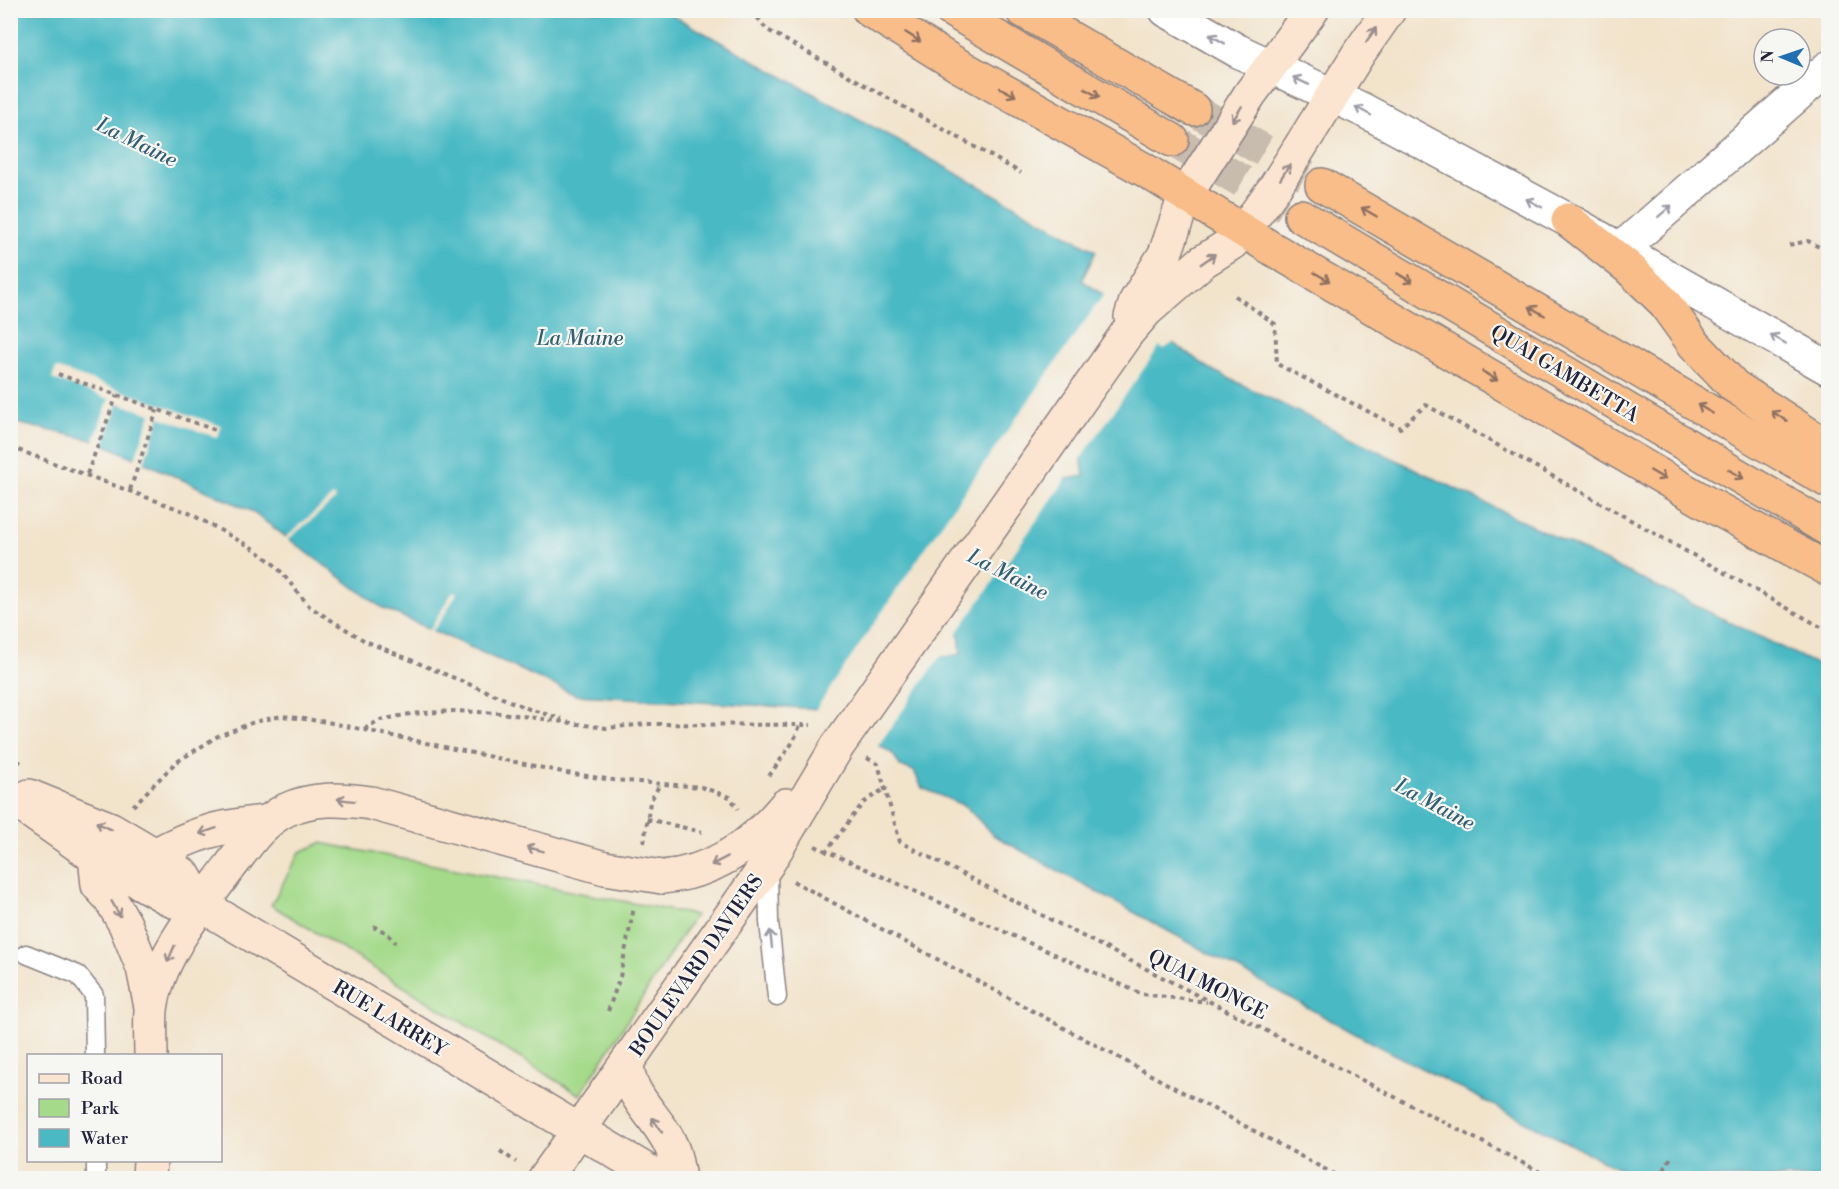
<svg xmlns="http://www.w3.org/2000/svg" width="1839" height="1189" font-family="'Libre Bodoni',serif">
<rect width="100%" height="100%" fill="#f6f6f2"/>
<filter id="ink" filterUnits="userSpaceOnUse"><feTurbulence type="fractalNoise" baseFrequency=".0167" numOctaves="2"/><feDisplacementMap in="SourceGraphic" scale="12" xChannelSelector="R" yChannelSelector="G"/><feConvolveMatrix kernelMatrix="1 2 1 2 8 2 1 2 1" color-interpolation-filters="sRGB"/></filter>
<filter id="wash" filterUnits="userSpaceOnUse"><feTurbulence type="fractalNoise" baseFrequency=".008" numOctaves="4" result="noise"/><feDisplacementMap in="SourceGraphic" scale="24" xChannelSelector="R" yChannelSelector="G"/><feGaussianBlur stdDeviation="1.35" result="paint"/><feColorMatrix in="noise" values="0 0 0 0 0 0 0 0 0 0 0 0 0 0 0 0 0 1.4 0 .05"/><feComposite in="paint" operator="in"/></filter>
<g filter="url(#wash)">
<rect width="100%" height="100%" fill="#f2e3cb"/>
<path fill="#a4da8a" stroke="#637e62" stroke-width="1.5" d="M 321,843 L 695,915 L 580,1095 L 271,905 L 300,852 Z"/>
<path fill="#4ab9c4" stroke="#366e80" stroke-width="1.5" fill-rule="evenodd" d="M 11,11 L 665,11 L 1096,251 L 1082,280 L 1212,370 L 1828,670 L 1828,1178 L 1636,1178 L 1374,1044 L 993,835 L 965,806 L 922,788 L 914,771 L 900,766 L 893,754 L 821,709 L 576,695 L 381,607 L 251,511 L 97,441 L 11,422 ZM 1033,423 L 1081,458 L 1084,476 L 1066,479 L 1017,444 L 1014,426 ZM 909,601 L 959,635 L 961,654 L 944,657 L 894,623 L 891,604 Z"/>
<path fill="#f2e3cb" d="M 1105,293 L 1176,341 L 1164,349 L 1159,347 L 1079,461 L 1032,426 L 1017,428 L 1020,443 L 1068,476 L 955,636 L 909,604 L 894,607 L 897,621 L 943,653 L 877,747 L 820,712 L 814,712 L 950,512 Z
M 56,368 L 221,426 L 218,438 L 160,417 L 143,464 L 134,461 L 151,414 L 118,403 L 103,447 L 93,443 L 109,399 L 52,379 Z
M 333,496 L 336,499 L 286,541 L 284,539 Z
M 453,591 L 457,593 L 446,612 L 431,633 L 429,632 Z"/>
</g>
<g filter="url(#ink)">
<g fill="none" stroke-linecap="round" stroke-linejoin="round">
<path stroke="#c8bcae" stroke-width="33" stroke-dasharray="33 16" stroke-linecap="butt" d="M 1193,109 L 1322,185
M 1172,140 L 1301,216"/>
<defs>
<path id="lane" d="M 768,868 L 769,922 L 777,997
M 26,954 L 78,975 L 94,995 L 95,1056
M 96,1160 L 96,1178"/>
<path id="street" d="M 1166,10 L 1238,51 L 1363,110 L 1568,220 L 1828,368
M 1621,249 L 1828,68"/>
<path id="secondary" d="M 1131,317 L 1136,301 L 1165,254 L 1185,196 L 1250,94 L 1312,10
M 1127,333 L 1147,310 L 1202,262 L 1232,243 L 1244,230 L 1275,187 L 1359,53 L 1389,10
M 29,796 L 111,829 L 155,855 L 184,875 L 200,904
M 10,797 L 95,857 L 173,901 L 200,904 L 659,1178
M 155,855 C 196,832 219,827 265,822
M 95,857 L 98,885 L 110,898 L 125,924 L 143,968 L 151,1007
M 662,877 C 714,873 754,844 786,805
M 151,1056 C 151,1041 150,1025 151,1010 C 157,958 199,908 229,868 C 247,845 260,823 286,810 C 313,797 342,799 371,803 L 605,868
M 627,1063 C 628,1099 662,1119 673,1151 C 676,1159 677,1169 679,1178
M 149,1178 L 150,1160
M 545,1178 L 768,863 L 837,747"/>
<path id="highway" d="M 869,10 L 956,64 L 1143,169 L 1271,248 L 1705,502 L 1828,569
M 951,10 L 1172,140
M 1022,10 L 1193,109
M 1322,185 L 1828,481
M 1301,216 L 1828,529
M 1568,220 L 1628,267 L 1663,301 L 1694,344 L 1734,386 L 1828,447"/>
</defs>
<use href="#lane" stroke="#8a8283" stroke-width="21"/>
<use href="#street" stroke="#8a8283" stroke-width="36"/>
<use href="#secondary" stroke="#8a8283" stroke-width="36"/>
<use href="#highway" stroke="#8a8283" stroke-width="36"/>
<path stroke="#8a8283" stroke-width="4" stroke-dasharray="4.5 4.5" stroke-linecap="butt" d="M 752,10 L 766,29 L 1021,173
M 1789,245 L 1808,241 L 1828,252
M 1235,296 L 1275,324 L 1277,364 L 1400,428 L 1426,405 L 1828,631
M 58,374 L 215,430
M 10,447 L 189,513 L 256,550 L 276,566 L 310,607 L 365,641 L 529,709 L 562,719
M 87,474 L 117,395
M 130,490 L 157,410
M 364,729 L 380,720 L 410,714 L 454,711 L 501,713 L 606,728 L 647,724 L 811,725
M 10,755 L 21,763
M 867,758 L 878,764 L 900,842 L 1552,1178
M 769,776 L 793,742 L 801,723
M 133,806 L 175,763 L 218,736 L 254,722 L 282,716 L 327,722 L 567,773 L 613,780 L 701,787 L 730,797 L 738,809
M 647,819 L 702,832
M 644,843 L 650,802 L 660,784
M 815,846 L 1142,994 L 1207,1002
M 825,853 L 863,803 L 887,787
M 793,881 L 1341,1178
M 376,925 L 375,928 L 386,932 L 396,943
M 608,1011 L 620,977 L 634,907
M 500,1151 L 516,1162
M 1660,1178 L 1672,1155"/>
<use href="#lane" stroke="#fff" stroke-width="18"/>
<use href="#street" stroke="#fff" stroke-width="33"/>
<use href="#secondary" stroke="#fce5d0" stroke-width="33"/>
<use href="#highway" stroke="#f8bd89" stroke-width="33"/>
<defs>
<path id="secondary-bridge" d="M 837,747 L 1127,333
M 605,868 L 662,877"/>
</defs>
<use href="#secondary-bridge" stroke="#8a8283" stroke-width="36" stroke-linecap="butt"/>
<use href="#secondary-bridge" stroke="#fce5d0" stroke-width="33"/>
</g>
<defs><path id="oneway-shaft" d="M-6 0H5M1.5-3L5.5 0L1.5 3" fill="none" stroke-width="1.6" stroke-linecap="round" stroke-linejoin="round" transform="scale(1.5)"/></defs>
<g stroke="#9a8d8d">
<use href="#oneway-shaft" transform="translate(1371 35) rotate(-55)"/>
<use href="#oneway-shaft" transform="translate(1237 114) rotate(122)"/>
<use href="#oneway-shaft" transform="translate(1285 172) rotate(-58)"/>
<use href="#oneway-shaft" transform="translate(1208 259) rotate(-35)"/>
<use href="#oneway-shaft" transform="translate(346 800) rotate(-173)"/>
<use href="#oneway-shaft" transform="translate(104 826) rotate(-155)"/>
<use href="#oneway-shaft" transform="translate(208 831) rotate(162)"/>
<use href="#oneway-shaft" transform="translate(535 849) rotate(-165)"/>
<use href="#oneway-shaft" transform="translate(719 861) rotate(153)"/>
<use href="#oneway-shaft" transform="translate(116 909) rotate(60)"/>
<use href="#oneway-shaft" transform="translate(171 954) rotate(113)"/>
<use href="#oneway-shaft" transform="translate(657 1125) rotate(-124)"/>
</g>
<g stroke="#8d7062">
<use href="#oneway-shaft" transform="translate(913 37) rotate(32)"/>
<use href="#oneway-shaft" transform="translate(1008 92) rotate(28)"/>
<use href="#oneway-shaft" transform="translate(1092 93) rotate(30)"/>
<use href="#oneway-shaft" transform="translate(1369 212) rotate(-150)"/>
<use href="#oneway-shaft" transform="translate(1322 277) rotate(30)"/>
<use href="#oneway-shaft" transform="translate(1405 278) rotate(31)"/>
<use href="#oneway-shaft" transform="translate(1537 311) rotate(-150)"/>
<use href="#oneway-shaft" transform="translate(1490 376) rotate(31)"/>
<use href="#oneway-shaft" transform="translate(1705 409) rotate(-150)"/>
<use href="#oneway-shaft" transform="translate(1779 416) rotate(-148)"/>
<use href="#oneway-shaft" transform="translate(1736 474) rotate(31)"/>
<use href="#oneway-shaft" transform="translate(1658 475) rotate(30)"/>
</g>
<g stroke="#9c9ca7">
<use href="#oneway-shaft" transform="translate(1217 39) rotate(-151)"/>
<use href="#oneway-shaft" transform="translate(1301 81) rotate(-155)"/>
<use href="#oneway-shaft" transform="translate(1363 111) rotate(-152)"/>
<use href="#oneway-shaft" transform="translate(1534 203) rotate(-152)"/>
<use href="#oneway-shaft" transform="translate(1665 211) rotate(-41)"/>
<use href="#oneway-shaft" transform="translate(1778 339) rotate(-150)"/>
<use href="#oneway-shaft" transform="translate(771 939) rotate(-96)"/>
</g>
</g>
<g text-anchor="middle" stroke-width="4.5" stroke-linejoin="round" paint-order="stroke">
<g font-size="20" fill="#22223b" stroke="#f6f6f2">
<text transform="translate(1565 373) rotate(31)" y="7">QUAI GAMBETTA</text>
<text transform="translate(696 965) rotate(-55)" y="7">BOULEVARD DAVIERS</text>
<text transform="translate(1208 984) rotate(27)" y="7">QUAI MONGE</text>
<text transform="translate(390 1018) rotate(31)" y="7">RUE LARREY</text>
</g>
<g font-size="21" font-style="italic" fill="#325e72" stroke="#f6f6f2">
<text transform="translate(137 142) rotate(26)" y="7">La Maine</text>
<text x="580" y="345">La Maine</text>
<text transform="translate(1008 574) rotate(27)" y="7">La Maine</text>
<text transform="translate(1435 804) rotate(28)" y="7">La Maine</text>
</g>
</g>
<rect width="1839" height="1189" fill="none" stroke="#f6f6f2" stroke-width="36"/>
<rect x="27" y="1054" width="195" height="108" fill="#f6f6f2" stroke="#a1a1a9" stroke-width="1.5"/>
<rect x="39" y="1074" width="30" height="9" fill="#fce5d0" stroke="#a1a1a9" stroke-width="1.5"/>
<text x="81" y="1084" font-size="18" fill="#22223b">Road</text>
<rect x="39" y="1099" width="30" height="18" fill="#a4da8a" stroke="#a1a1a9" stroke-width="1.5"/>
<text x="81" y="1114" font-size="18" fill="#22223b">Park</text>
<rect x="39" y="1129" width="30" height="18" fill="#4ab9c4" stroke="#a1a1a9" stroke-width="1.5"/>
<text x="81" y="1144" font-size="18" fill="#22223b">Water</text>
<g transform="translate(1782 57) rotate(272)"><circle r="28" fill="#f6f6f2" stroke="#a1a1a9" stroke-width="1.5"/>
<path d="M0-4.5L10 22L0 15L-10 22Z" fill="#1f6fb2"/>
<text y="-9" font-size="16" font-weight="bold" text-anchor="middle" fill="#22223b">N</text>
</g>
</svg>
